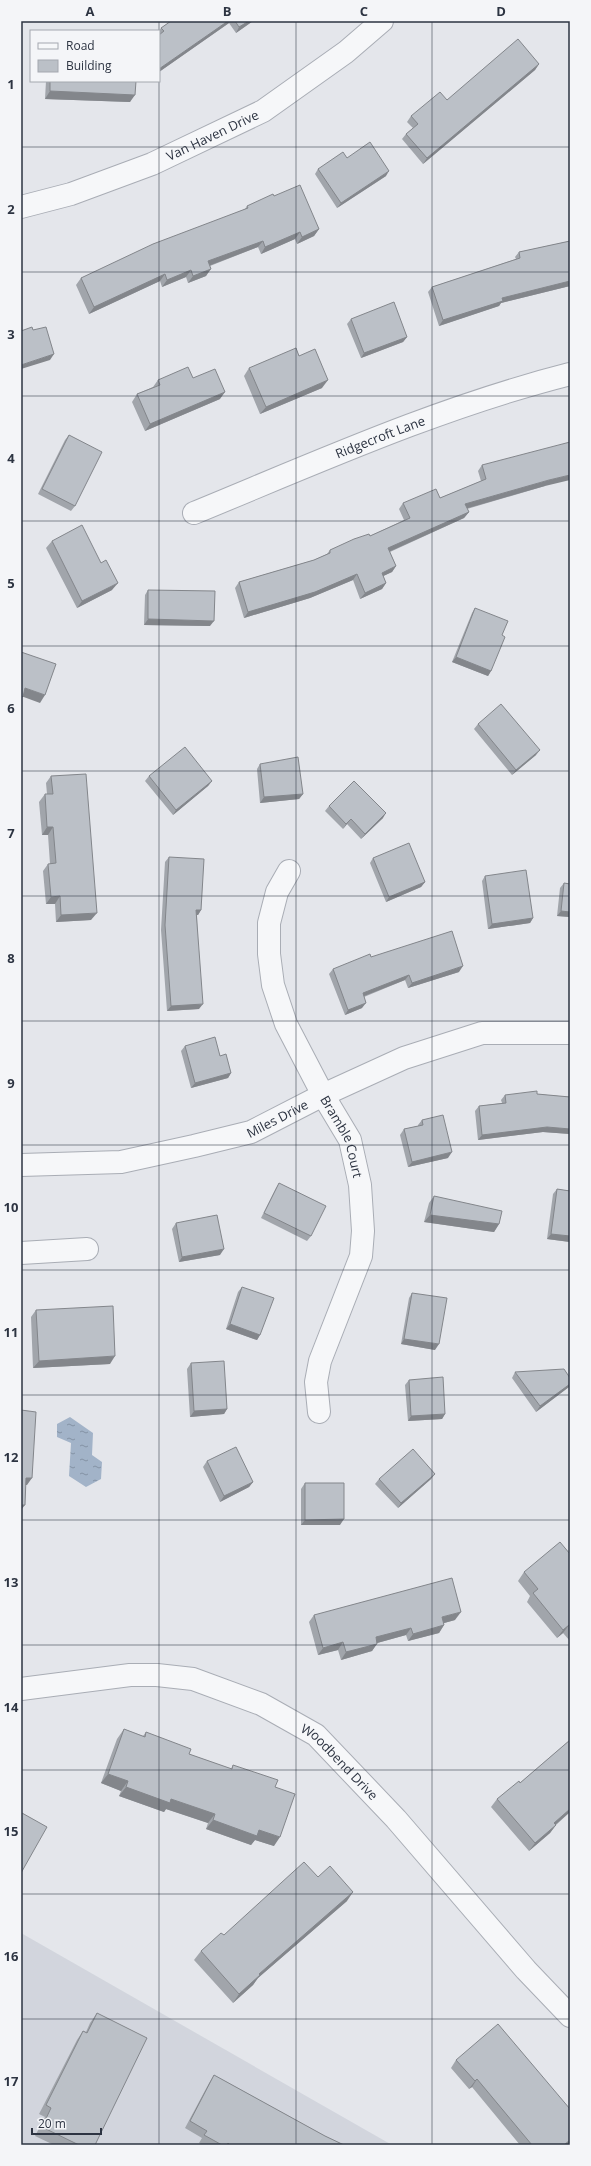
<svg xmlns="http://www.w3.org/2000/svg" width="591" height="2166" font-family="'Open Sans',sans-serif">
<defs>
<pattern id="water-ripples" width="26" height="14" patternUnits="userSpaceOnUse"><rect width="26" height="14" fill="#a2b3c8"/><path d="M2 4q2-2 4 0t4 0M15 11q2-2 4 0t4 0" fill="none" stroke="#8492a4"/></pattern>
</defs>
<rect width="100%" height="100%" fill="#e4e6eb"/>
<path fill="#d2d5dd" d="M 21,1933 L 392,2145 L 21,2145 Z"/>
<path fill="url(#water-ripples)" d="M 70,1417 L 93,1433 L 92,1455 L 102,1462 L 101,1479 L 86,1487 L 69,1476 L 71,1443 L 57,1437 L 57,1424 Z"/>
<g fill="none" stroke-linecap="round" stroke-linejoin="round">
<defs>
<g id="minor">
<path id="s1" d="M 21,207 L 71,194 L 152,164 L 263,111 L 346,52 L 382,21"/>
<path id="s2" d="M 194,513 C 318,462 440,407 570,374"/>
<path id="s3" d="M 289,871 L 277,892 L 269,923 L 269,954 L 273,985 L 286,1024 L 323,1095 L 350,1140 L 360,1185 L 363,1231 L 361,1256 L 320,1361 L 316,1382 L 319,1412"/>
<path id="s4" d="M 21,1165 L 121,1162 L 194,1146 L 251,1132 L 323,1095 L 404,1058 L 482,1033 L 570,1033"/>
<path d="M 21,1253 L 87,1249"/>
<path id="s5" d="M 21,1689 L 130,1675 L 157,1675 L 193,1679 L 261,1704 L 316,1735 L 396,1819 L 526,1970 L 570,2016"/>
</g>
</defs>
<use href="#minor" stroke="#a9adb5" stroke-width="24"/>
<use href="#minor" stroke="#f6f7f9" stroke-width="22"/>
</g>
<path fill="#a1a5ab" d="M 171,21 L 253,21 L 236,33 L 229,23 L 159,72 L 159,31 L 161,28 Z
M 539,64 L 535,70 L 423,164 L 402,139 L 406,134 L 413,128 L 407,122 L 411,116 L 447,100 Z
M 46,81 L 136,81 L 130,102 L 45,99 Z
M 347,158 L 386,176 L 337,208 L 315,174 L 318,169 Z
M 274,196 L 319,229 L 314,236 L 297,244 L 295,239 L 261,254 L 258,247 L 210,266 L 206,276 L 188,283 L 186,277 L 162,287 L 160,281 L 89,314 L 76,285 L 81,278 L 245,209 L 247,206 Z
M 570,241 L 570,286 L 501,303 L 499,306 L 439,326 L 428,292 L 432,287 L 516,259 L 515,257 L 519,252 Z
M 351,319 L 407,337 L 403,342 L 361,358 L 347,324 Z
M 299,356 L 322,388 L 260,414 L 244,376 L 249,368 Z
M 193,378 L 220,399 L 145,431 L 132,402 L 137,394 L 153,387 L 158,380 Z
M 69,435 L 75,506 L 71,511 L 38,494 L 65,440 Z
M 482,465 L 545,486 L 467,509 L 469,512 L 464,518 L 390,552 L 396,566 L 392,572 L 383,576 L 386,583 L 382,589 L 360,599 L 353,580 L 310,598 L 244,618 L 235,588 L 239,582 L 314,560 L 327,554 L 330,550 L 370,536 L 404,520 L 399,509 L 403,503 L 440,498 L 481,481 L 478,471 Z
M 52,541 L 112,590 L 77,608 L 46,548 Z
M 148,590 L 210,626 L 144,625 L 145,595 Z
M 475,608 L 502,635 L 491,671 L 488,676 L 452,662 L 472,613 Z
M 478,724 L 536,755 L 512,775 L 474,729 Z
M 260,764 L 303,794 L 299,799 L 260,803 L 257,769 Z
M 51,776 L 91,920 L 56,922 L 55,904 L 46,904 L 43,871 L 48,864 L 50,864 L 48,835 L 42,835 L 39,802 L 45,794 L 47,794 L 46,783 Z
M 149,776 L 212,781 L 208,786 L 173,815 L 145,781 Z
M 329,806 L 383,818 L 361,839 L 347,824 L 343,829 L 325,811 Z
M 169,857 L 201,910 L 198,915 L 197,915 L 199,1009 L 167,1011 L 161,930 L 165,862 Z
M 373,858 L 425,882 L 421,887 L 386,902 L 370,863 Z
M 485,876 L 533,918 L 530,923 L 488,929 L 482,881 Z
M 564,883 L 570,917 L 557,916 L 560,888 Z
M 371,957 L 459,972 L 408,988 L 405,980 L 364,997 L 362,1008 L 345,1015 L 329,974 L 333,969 Z
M 185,1046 L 220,1056 L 231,1073 L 228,1078 L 191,1088 L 181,1051 Z
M 537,1094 L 570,1097 L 570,1134 L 543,1132 L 478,1140 L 475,1111 L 479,1106 L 502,1103 L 501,1100 L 505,1095 Z
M 422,1120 L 448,1158 L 408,1167 L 400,1135 L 404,1129 L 418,1126 L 418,1125 Z
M 279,1183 L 311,1236 L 307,1241 L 261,1218 L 276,1188 Z
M 557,1189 L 570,1191 L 570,1242 L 547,1239 L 553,1194 Z
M 434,1196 L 499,1224 L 494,1232 L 424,1222 L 429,1203 Z
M 176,1223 L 220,1255 L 179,1262 L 172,1229 Z
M 242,1287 L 260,1335 L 257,1340 L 226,1329 L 238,1292 Z
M 412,1293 L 435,1350 L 401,1344 L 409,1298 Z
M 36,1310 L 110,1364 L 33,1368 L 31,1317 Z
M 191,1363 L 227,1409 L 224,1414 L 190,1417 L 187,1369 Z
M 515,1372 L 570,1378 L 570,1386 L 536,1412 L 512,1378 Z
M 409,1380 L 445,1414 L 442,1419 L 408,1421 L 405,1385 Z
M 207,1461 L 253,1482 L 249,1487 L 220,1502 L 203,1467 Z
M 379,1479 L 431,1479 L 398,1508 L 375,1484 Z
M 305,1483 L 340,1525 L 301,1525 L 301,1489 Z
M 570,1554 L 570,1641 L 563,1633 L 557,1638 L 527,1602 L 530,1596 L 518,1581 L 524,1572 Z
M 314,1615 L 455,1620 L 444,1623 L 444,1625 L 439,1633 L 408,1641 L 406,1635 L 377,1643 L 372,1651 L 341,1660 L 338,1650 L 318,1655 L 309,1622 Z
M 124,1729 L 143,1736 L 146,1732 L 189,1754 L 231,1769 L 233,1765 L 275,1787 L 274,1846 L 255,1840 L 251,1845 L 206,1829 L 208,1823 L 166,1809 L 164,1812 L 119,1796 L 121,1791 L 101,1783 L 117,1739 Z
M 570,1740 L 570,1812 L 556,1825 L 550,1833 L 529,1851 L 491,1807 L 497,1799 L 520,1783 Z
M 318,1877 L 347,1901 L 258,1978 L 253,1985 L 233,2003 L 194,1960 L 201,1951 L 224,1935 Z
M 97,2013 L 95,2145 L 54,2145 L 35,2136 L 45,2117 L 39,2114 L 77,2040 L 83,2031 L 86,2032 L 90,2023 Z
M 456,2060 L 570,2109 L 570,2143 L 567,2145 L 520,2145 L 472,2087 L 469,2089 L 451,2068 Z
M 214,2075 L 325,2136 L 344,2145 L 203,2145 L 199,2143 L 202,2138 L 185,2128 L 209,2083 Z"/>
<path fill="#83868b" d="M 228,21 L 230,21 L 229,23 L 159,72 L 159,69 Z
M 249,21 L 253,21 L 236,33 L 239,27 Z
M 539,64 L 535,70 L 423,164 L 427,158 Z
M 50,91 L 135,95 L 130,102 L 45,99 Z
M 389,171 L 386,176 L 337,208 L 341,203 Z
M 319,229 L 314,236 L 297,244 L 302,237 Z
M 300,232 L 295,239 L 261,254 L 265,247 Z
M 263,241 L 258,247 L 203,268 L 208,261 Z
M 211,269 L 206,276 L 188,283 L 193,276 Z
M 191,270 L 186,277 L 162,287 L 167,280 Z
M 165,274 L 160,281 L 89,314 L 94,307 Z
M 570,281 L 570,286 L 501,303 L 499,306 L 439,326 L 443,320 L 502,298 Z
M 407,337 L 403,342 L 361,358 L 364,353 Z
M 54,354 L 50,360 L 21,369 L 21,365 Z
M 328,380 L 322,388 L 260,414 L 266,407 Z
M 225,392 L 220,399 L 145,431 L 150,424 Z
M 570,475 L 570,480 L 545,486 L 461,510 L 465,504 L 549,480 Z
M 469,512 L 464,518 L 384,554 L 388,548 Z
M 396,566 L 392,572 L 377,579 L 382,573 Z
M 357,574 L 353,580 L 310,598 L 244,618 L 248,612 Z
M 118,583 L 112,590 L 77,608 L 82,601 Z
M 386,583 L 382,589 L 360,599 L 365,593 Z
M 148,619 L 214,621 L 210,626 L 144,625 Z
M 456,657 L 491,671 L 488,676 L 452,662 Z
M 25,688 L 45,695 L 40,703 L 21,696 Z
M 540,750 L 536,755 L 512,775 L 516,770 Z
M 212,781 L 208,786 L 173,815 L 176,810 Z
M 303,794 L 299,799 L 260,803 L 264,797 Z
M 386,813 L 383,818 L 361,839 L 365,834 Z
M 351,819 L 343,829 L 346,824 Z
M 47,827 L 53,827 L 48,835 L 42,835 Z
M 425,882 L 421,887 L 386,902 L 389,897 Z
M 60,896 L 55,904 L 46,904 L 51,897 Z
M 196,910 L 201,910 L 198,915 L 193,915 Z
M 561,911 L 570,912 L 570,917 L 557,916 Z
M 97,913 L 91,920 L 56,922 L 61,915 Z
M 533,918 L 530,923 L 488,929 L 492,924 Z
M 463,966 L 459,972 L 408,988 L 412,983 Z
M 409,975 L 405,980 L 359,998 L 363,993 Z
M 366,1003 L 362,1008 L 345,1015 L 348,1010 Z
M 203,1004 L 199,1009 L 167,1011 L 171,1006 Z
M 231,1073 L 228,1078 L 191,1088 L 195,1083 Z
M 547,1127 L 570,1129 L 570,1134 L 543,1132 L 478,1140 L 482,1135 Z
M 452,1152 L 448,1158 L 408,1167 L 412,1162 Z
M 430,1215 L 499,1224 L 494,1232 L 424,1222 Z
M 551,1234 L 570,1236 L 570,1242 L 547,1239 Z
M 224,1249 L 220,1255 L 179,1262 L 182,1257 Z
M 230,1324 L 260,1335 L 257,1340 L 226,1329 Z
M 404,1339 L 439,1344 L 435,1350 L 401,1344 Z
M 115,1356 L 110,1364 L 33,1368 L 39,1361 Z
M 570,1384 L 569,1387 L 536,1412 L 540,1406 Z
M 227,1409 L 224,1414 L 190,1417 L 194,1411 Z
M 445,1414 L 442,1419 L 408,1421 L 411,1416 Z
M 435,1474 L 431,1479 L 398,1508 L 401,1503 Z
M 26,1478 L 32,1478 L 27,1485 L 21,1485 Z
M 253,1482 L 249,1487 L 220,1502 L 224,1496 Z
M 21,1505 L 25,1505 L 21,1510 Z
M 344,1519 L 340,1525 L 301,1525 L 305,1520 Z
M 461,1612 L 455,1620 L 437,1625 L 442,1617 Z
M 444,1625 L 439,1633 L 408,1641 L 413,1634 Z
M 569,1625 L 563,1633 L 557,1638 L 563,1630 Z
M 411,1628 L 406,1635 L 370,1645 L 376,1637 Z
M 343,1642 L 338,1650 L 318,1655 L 323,1648 Z
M 377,1644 L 372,1651 L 341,1660 L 346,1652 Z
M 108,1774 L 128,1781 L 121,1791 L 101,1783 Z
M 126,1787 L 171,1799 L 215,1814 L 208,1823 L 166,1809 L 164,1812 L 119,1796 Z
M 570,1809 L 570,1812 L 548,1831 L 554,1823 Z
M 213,1820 L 259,1830 L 280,1837 L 274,1846 L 255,1840 L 251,1845 L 206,1829 Z
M 556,1825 L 550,1833 L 529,1851 L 535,1843 Z
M 353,1892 L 347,1901 L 258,1978 L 253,1985 L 233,2003 L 239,1994 L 259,1974 Z
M 477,2079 L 472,2087 L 469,2089 L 475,2081 Z
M 570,2140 L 570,2143 L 567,2145 L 564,2145 Z"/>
<path fill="#bbc0c7" stroke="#83868b" d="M 171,21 L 228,21 L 159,69 L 159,35 L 164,31 L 161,28 Z
M 235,21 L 249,21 L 239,27 Z
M 518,39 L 539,64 L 427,158 L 406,134 L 418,124 L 411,116 L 440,92 L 447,100 Z
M 50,81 L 136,81 L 135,95 L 50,91 Z
M 370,142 L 389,171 L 341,203 L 318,169 L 343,152 L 347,158 Z
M 300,185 L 319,229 L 302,237 L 300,232 L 265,247 L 263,241 L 208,261 L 211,269 L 193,276 L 191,270 L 167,280 L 165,274 L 94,307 L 81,278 L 153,244 L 248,208 L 247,206 L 273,194 L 274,196 Z
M 570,241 L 570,281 L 502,298 L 503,301 L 443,320 L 432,287 L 520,258 L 519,252 Z
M 394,302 L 407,337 L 364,353 L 351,319 Z
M 32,327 L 33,330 L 46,327 L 54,354 L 21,365 L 21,331 Z
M 296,348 L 299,356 L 315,349 L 328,380 L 266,407 L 249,368 Z
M 188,367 L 193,378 L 215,369 L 225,392 L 150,424 L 137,394 L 160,385 L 158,380 Z
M 69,435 L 102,452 L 75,506 L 42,489 Z
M 570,442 L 570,475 L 549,480 L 465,504 L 469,512 L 388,548 L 396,566 L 382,573 L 386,583 L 365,593 L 357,574 L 315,592 L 248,612 L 239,582 L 314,560 L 330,553 L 330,550 L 354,539 L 369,534 L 370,536 L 410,518 L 403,503 L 436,489 L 440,498 L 486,479 L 482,465 Z
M 82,525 L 101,563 L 106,560 L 118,583 L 82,601 L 52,541 Z
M 148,590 L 215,591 L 214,621 L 148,619 Z
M 475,608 L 508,621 L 502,635 L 505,637 L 491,671 L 456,657 Z
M 21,652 L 56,664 L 45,695 L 25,688 L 23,697 L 21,696 Z
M 501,704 L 540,750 L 516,770 L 478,724 Z
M 185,747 L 212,781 L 176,810 L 149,776 Z
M 298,757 L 303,794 L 264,797 L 260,764 Z
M 86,774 L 97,913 L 61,915 L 60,896 L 51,897 L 48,864 L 56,863 L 53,827 L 47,827 L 45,794 L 53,794 L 51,776 Z
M 354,781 L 386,813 L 365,834 L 351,819 L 346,824 L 329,806 Z
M 409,843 L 425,882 L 389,897 L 373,858 Z
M 169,857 L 204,859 L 201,910 L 196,910 L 203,1004 L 171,1006 L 165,925 Z
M 526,870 L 533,918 L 492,924 L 485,876 Z
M 564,883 L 570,884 L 570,912 L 561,911 Z
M 452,931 L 463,966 L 412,983 L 409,975 L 363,993 L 366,1003 L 348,1010 L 333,969 L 370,954 L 371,957 Z
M 215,1037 L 220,1056 L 226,1054 L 231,1073 L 195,1083 L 185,1046 Z
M 537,1091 L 537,1094 L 570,1097 L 570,1129 L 547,1127 L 482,1135 L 479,1106 L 506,1103 L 505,1095 Z
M 443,1115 L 452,1152 L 412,1162 L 404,1129 L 423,1125 L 422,1120 Z
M 279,1183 L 326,1206 L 311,1236 L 264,1213 Z
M 557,1189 L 570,1191 L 570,1236 L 551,1234 Z
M 434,1196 L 502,1211 L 499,1224 L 430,1215 Z
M 217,1215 L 224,1249 L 182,1257 L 176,1223 Z
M 242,1287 L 274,1298 L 260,1335 L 230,1324 Z
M 412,1293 L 447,1298 L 439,1344 L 404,1339 Z
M 113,1306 L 115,1356 L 39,1361 L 36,1310 Z
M 224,1361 L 227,1409 L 194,1411 L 191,1363 Z
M 564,1369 L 570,1378 L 570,1384 L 540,1406 L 515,1372 Z
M 443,1377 L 445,1414 L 411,1416 L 409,1380 Z
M 21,1410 L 36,1412 L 32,1478 L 26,1478 L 25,1505 L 21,1505 Z
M 236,1447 L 253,1482 L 224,1496 L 207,1461 Z
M 413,1449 L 435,1474 L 401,1503 L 379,1479 Z
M 305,1483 L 344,1483 L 344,1519 L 305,1520 Z
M 560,1542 L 570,1554 L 570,1626 L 569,1625 L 563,1630 L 533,1593 L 538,1589 L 524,1572 Z
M 452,1578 L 461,1612 L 442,1617 L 444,1625 L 413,1634 L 411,1628 L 376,1637 L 377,1644 L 346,1652 L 343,1642 L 323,1648 L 314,1615 Z
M 124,1729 L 145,1737 L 146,1732 L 191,1749 L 189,1754 L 232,1769 L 233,1765 L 278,1780 L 275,1787 L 295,1794 L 280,1837 L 259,1830 L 257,1836 L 213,1820 L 215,1814 L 171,1799 L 170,1803 L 126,1787 L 128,1781 L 108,1774 Z
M 570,1740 L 570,1809 L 554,1823 L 556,1825 L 535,1843 L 497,1799 L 519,1781 L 520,1783 Z
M 22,1813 L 47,1827 L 21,1873 L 21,1814 Z
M 304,1862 L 318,1877 L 330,1866 L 353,1892 L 259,1974 L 260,1975 L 239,1994 L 201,1951 L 221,1933 L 224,1935 Z
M 97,2013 L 147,2038 L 95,2145 L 79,2145 L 42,2127 L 51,2108 L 46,2105 L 83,2031 L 87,2033 Z
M 498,2024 L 570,2109 L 570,2140 L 564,2145 L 532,2145 L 477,2079 L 475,2081 L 456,2060 Z
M 214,2075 L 325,2136 L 344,2145 L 230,2145 L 228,2143 L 227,2145 L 222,2145 L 204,2135 L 207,2131 L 190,2121 Z"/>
<path fill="none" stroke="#2d3442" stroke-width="1" stroke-opacity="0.55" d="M 159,21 L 159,31M 296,21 L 296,2145M 432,21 L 432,2145M 159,81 L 159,2145M 21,147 L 570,147M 21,272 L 570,272M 21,396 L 570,396M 21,521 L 570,521M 21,646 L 570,646M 21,771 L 570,771M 21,896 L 570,896M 21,1021 L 570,1021M 21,1145 L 570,1145M 21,1270 L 570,1270M 21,1395 L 570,1395M 21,1520 L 570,1520M 21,1645 L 570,1645M 21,1770 L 570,1770M 21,1894 L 570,1894M 21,2019 L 570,2019"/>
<g text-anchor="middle" stroke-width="4" stroke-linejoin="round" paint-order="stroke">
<g font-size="13" fill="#2d3442" stroke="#f4f5f8">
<text dy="5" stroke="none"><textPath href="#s1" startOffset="205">Van Haven Drive</textPath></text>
<text dy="5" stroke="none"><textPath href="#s2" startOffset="201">Ridgecroft Lane</textPath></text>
<text dy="5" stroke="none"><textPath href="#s4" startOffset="263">Miles Drive</textPath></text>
<text dy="5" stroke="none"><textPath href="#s3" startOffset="286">Bramble Court</textPath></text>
<text dy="5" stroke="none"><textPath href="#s5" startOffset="344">Woodbend Drive</textPath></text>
</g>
</g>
<rect width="591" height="2166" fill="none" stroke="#f4f5f8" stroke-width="44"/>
<rect x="30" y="30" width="130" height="52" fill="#f4f5f8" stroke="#a4a8af"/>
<rect x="38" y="43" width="20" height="6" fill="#f6f7f9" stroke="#a4a8af"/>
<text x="66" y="50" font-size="12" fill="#2d3442">Road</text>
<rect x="38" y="60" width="20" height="12" fill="#bbc0c7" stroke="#a4a8af"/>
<text x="66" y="70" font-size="12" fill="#2d3442">Building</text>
<path d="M32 2128v6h69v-6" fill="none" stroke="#2d3442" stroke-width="2"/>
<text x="38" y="2128" font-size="12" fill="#2d3442" stroke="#f4f5f8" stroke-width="3" paint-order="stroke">20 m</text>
<rect x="22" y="22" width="547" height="2122" fill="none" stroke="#2d3442" stroke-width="1.5"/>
<g font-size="13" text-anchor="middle" font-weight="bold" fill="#2d3442">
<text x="90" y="16">A</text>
<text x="227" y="16">B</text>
<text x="364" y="16">C</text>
<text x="501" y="16">D</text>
<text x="11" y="89">1</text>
<text x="11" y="214">2</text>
<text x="11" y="339">3</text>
<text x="11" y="463">4</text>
<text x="11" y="588">5</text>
<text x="11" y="713">6</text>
<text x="11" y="838">7</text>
<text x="11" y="963">8</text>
<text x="11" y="1088">9</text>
<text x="11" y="1212">10</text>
<text x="11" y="1337">11</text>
<text x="11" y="1462">12</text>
<text x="11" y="1587">13</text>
<text x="11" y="1712">14</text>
<text x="11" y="1836">15</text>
<text x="11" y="1961">16</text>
<text x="11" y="2086">17</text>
</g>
</svg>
